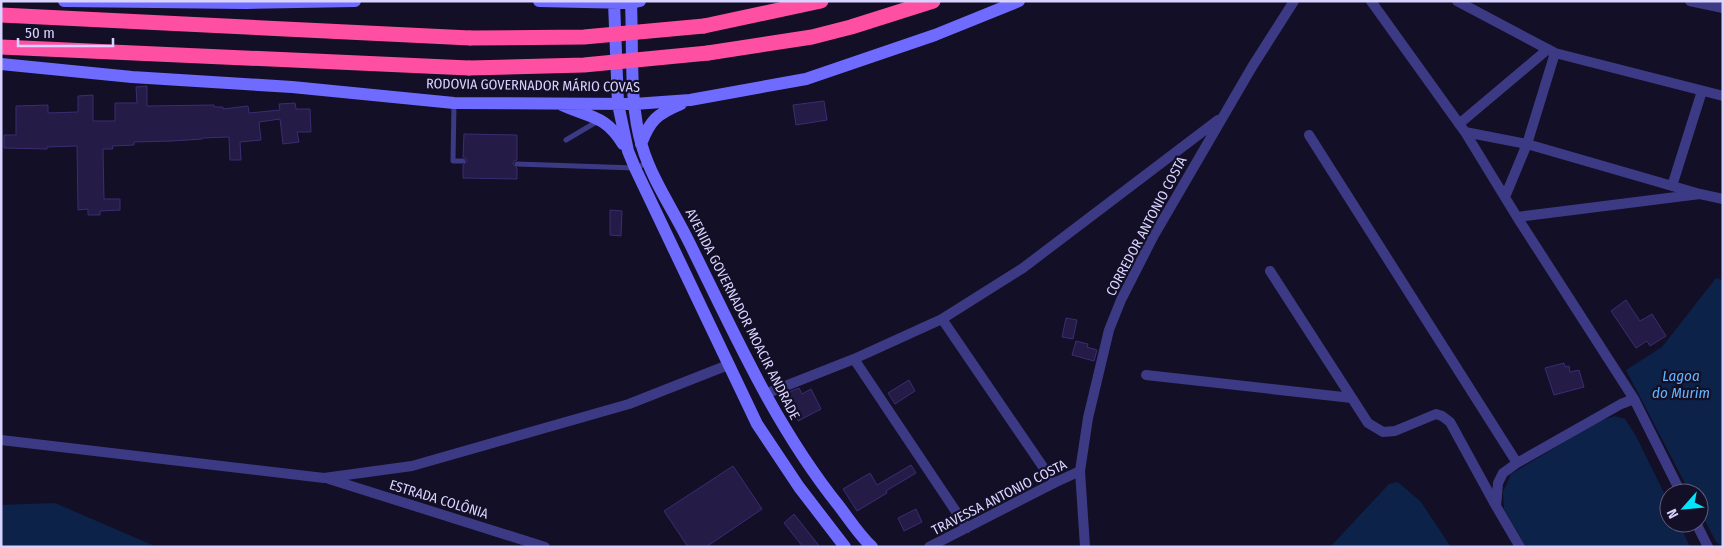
<svg xmlns="http://www.w3.org/2000/svg" width="1724" height="548" font-family="'Fira Sans Condensed',sans-serif">
<rect width="100%" height="100%" fill="#130f26"/>
<path fill="#0c2248" d="M 1716,278 L 1723,280 L 1723,547 L 1716,542 L 1699,509 L 1699,493 L 1690,493 L 1626,370 L 1662,347 Z
M 1615,416 L 1625,419 L 1636,436 L 1669,503 L 1669,523 L 1679,523 L 1690,547 L 1526,547 L 1504,509 L 1503,492 L 1511,474 L 1599,421 Z
M 1398,482 L 1421,502 L 1451,547 L 1330,547 L 1389,484 Z
M 55,503 L 157,547 L 1,547 L 1,505 Z"/>
<path fill="#241b47" stroke="#3b2d73" d="M 147,86 L 147,106 L 214,105 L 214,107 L 223,107 L 223,109 L 248,106 L 249,113 L 280,110 L 279,104 L 295,103 L 296,109 L 310,109 L 311,132 L 297,132 L 299,142 L 283,144 L 280,119 L 259,122 L 261,140 L 240,142 L 241,160 L 230,160 L 229,137 L 202,138 L 202,139 L 172,141 L 134,142 L 134,145 L 112,146 L 113,149 L 103,149 L 104,199 L 120,199 L 120,210 L 100,211 L 100,215 L 88,215 L 88,209 L 78,210 L 77,146 L 47,147 L 47,149 L 4,148 L 4,135 L 16,135 L 16,106 L 48,105 L 48,113 L 78,112 L 78,96 L 93,95 L 93,121 L 115,121 L 115,103 L 137,103 L 136,87 Z
M 824,101 L 827,120 L 796,125 L 793,105 Z
M 464,134 L 517,135 L 517,160 L 514,161 L 513,164 L 517,168 L 517,179 L 463,178 L 463,165 L 467,161 L 466,158 L 463,157 Z
M 610,210 L 622,211 L 621,236 L 610,235 Z
M 1626,300 L 1640,321 L 1652,314 L 1666,336 L 1650,346 L 1647,341 L 1636,348 L 1611,311 Z
M 1066,318 L 1077,320 L 1073,339 L 1062,337 Z
M 1076,341 L 1088,344 L 1087,347 L 1097,350 L 1094,361 L 1072,355 Z
M 1564,363 L 1565,367 L 1569,366 L 1570,372 L 1579,370 L 1584,387 L 1554,395 L 1545,368 Z
M 909,380 L 915,391 L 895,404 L 888,393 Z
M 799,388 L 802,394 L 811,389 L 821,409 L 798,421 L 788,402 L 792,399 L 789,392 Z
M 911,465 L 916,473 L 886,491 L 887,493 L 857,511 L 843,489 L 870,473 L 877,485 Z
M 733,466 L 762,509 L 706,547 L 688,547 L 664,511 Z
M 916,509 L 922,522 L 904,531 L 898,518 Z
M 794,514 L 820,547 L 803,547 L 784,523 Z"/>
<g fill="none" stroke-linecap="round" stroke-linejoin="round">
<path stroke="#3d3a85" stroke-width="5" d="M 454,104 L 453,161 L 463,161
M 566,140 L 598,121
M 517,164 L 635,168 L 648,163"/>
<path stroke="#3d3a85" stroke-width="10" d="M 1371,1 L 1465,132 L 1517,217 L 1634,399 L 1681,493
M 1457,1 L 1555,53 L 1723,96
M 1690,1 L 1723,8
M 1459,124 L 1548,49
M 1465,132 L 1527,144 L 1700,194
M 1309,135 L 1517,463
M 1672,186 L 1702,91
M 1505,197 L 1527,144 L 1555,53
M 1517,217 L 1700,194 L 1723,199
M 1270,271 L 1368,423 L 1383,432 L 1395,431 L 1436,414 L 1442,416 L 1450,422 L 1496,506
M 942,319 L 1054,483
M 854,359 L 967,528
M 1146,375 L 1352,398
M 765,394 L 854,359 L 942,319 L 1023,268 L 1218,120
M 1,440 L 324,478 L 412,466 L 629,404 L 728,365
M 329,479 L 545,547
M 1696,523 L 1708,547
M 929,547 L 1054,483 L 1080,471
M 1085,547 L 1080,471 L 1088,418 L 1109,330 L 1121,300 L 1153,237 L 1252,67 L 1294,1
M 1520,547 L 1496,506 L 1498,483 L 1503,473 L 1517,463 L 1621,404 L 1634,399"/>
<path stroke="#6f6bff" stroke-width="12" d="M 64,1 L 246,3 L 355,1
M 539,1 L 631,3 L 640,1
M 614,2 L 618,104 L 628,151 L 635,168 L 757,424 L 799,487 L 845,547
M 631,3 C 633,46 629,105 642,146 C 652,180 674,211 690,244 C 735,335 775,426 839,506 C 849,519 859,535 872,547
M 1,64 L 132,77 L 292,87 L 454,103 L 634,104 L 690,100 L 806,79 L 935,35 L 1019,1
M 562,105 C 591,118 605,115 623,144
M 641,144 C 650,120 657,114 681,104"/>
<path stroke="#ff4fa3" stroke-width="15" d="M 1,15 L 470,38
M 704,26 L 821,1
M 1,47 L 469,68
M 708,53 L 812,37 L 851,27 L 933,1"/>
<path stroke="#ff4fa3" stroke-width="15" d="M 470,38 L 584,37 L 704,26
M 469,68 L 584,65 L 708,53"/>
</g>
<g text-anchor="middle" stroke-width="4.5" stroke-linejoin="round" paint-order="stroke">
<g font-size="14" fill="#d9d4ff" stroke="#130f26">
<text transform="translate(533 85) rotate(1)" y="5">RODOVIA GOVERNADOR MÁRIO COVAS</text>
<text transform="translate(1146 226) rotate(-62)" y="5">CORREDOR ANTONIO COSTA</text>
<text transform="translate(743 314) rotate(63)" y="5">AVENIDA GOVERNADOR MOACIR ANDRADE</text>
<text transform="translate(999 497) rotate(-27)" y="5">TRAVESSA ANTONIO COSTA</text>
<text transform="translate(439 499) rotate(17)" y="5">ESTRADA COLÔNIA</text>
</g>
<g font-size="15" font-style="italic" fill="#62b6ff" stroke="#130f26">
<text x="1681" y="381">Lagoa<tspan x="1681" dy="17">do Murim</tspan></text>
</g>
</g>
<rect width="1724" height="548" fill="none" stroke="#d9d4ff" stroke-width="5"/>
<g transform="translate(1684 508) rotate(243)"><circle r="24" fill="#130f26" stroke="#625e7d"/>
<path d="M0-4L9 19L0 12L-9 19Z" fill="#00e5ff"/>
<text y="-8" font-size="14" font-weight="bold" text-anchor="middle" fill="#d9d4ff">N</text>
</g>
<path d="M18 38v8h95v-8" fill="none" stroke="#d9d4ff" stroke-width="2.5"/>
<text x="25" y="38" font-size="15" fill="#d9d4ff" stroke="#130f26" stroke-width="4" paint-order="stroke">50 m</text>
</svg>
